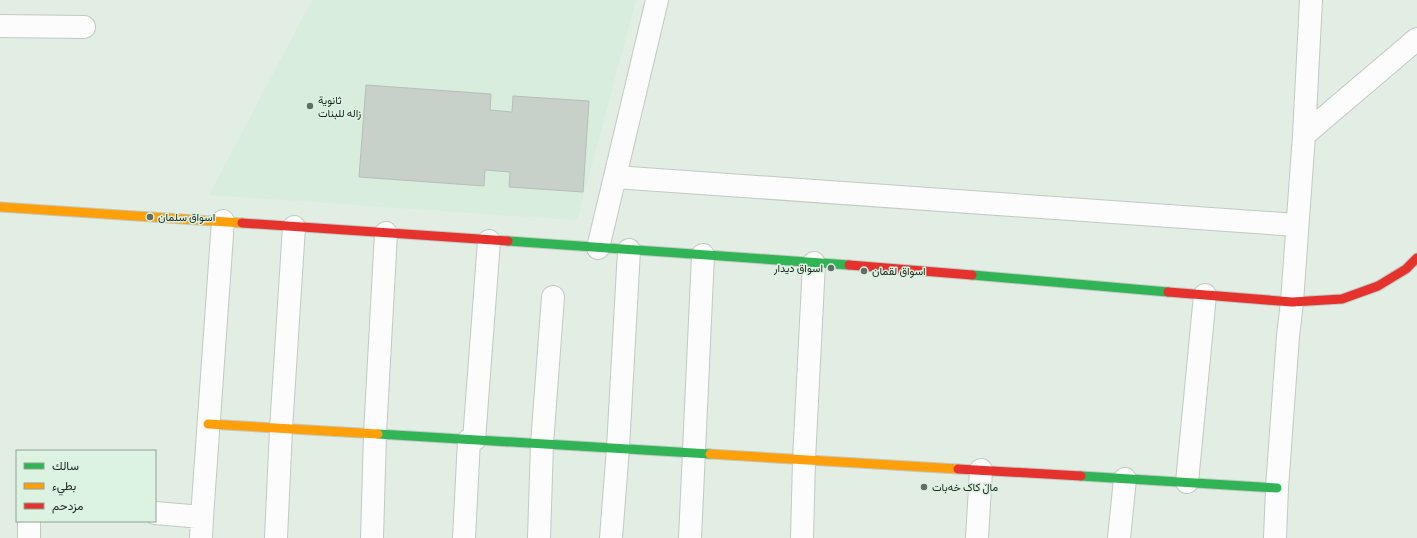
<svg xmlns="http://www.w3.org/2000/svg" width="1417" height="538" font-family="Commissioner,Vazirmatn,sans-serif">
<rect width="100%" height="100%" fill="#e2eee4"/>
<path fill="#d8eddc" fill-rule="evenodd" d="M 312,0 L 636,0 L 578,217 L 573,220 L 209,195 ZM 366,85 L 491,94 L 490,110 L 512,112 L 513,96 L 589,101 L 583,192 L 510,172 L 485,170 L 484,186 L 359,177 Z"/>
<path fill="#c8d1c9" stroke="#b5bfb7" d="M 366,85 L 491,94 L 490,110 L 512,112 L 513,96 L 589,101 L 583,192 L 509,187 L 510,172 L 485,170 L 484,186 L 359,177 Z"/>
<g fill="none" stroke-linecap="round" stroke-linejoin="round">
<defs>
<path id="street" d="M 0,26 L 84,27
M 1304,135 L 1417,39
M 615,177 L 1297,225
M 598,248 L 657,0
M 474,440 L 489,241
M 1187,482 L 1205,295
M 155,513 L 202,517 L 223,221
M 29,538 L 29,521
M 201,538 L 202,517
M 276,538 L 281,429 L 294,227
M 372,538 L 375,434 L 386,233
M 464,538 L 469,440
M 539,538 L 542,444 L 553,297
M 611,538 L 618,448 L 629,250
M 690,538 L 703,255
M 802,538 L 804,460 L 814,263
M 977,538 L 981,470
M 1119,538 L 1125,479
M 1275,538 L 1277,488 L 1288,336 L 1292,302 L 1304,135 L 1311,0"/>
<path id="fast" d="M 508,241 L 849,265
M 972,275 L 1168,292
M 378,434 L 710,454
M 1081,476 L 1277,488"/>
<path id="slow" d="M 0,207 L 242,223
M 208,424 L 378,434
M 710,454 L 958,469"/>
<path id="jam" d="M 242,223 L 508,241
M 849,265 L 972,275
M 1168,292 L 1292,302 L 1342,299 L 1378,286 L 1406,269 L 1417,258
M 958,469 L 1081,476"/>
</defs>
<use href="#street" stroke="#c1cac3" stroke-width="24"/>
<use href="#fast" stroke="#c1cac3" stroke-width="11"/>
<use href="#slow" stroke="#c1cac3" stroke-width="11"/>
<use href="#jam" stroke="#c1cac3" stroke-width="11"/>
<use href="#street" stroke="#fbfcfb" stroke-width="22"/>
<use href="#fast" stroke="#30b455" stroke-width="9"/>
<use href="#slow" stroke="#ff9f0a" stroke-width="9"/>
<use href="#jam" stroke="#e5322d" stroke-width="9"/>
</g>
<g fill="#636c65" stroke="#ddf3e1" stroke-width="1.5">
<circle cx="310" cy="106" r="4"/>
<circle cx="150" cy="217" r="4"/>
<circle cx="831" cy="268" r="4"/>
<circle cx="864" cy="271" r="4"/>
<circle cx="924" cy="487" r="4"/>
</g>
<g text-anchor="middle" stroke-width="3" stroke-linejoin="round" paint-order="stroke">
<g font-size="11" fill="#1e2620" stroke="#ddf3e1" text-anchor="start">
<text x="318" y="104">ثانوية<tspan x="318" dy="13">زاله للبنات</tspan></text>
<text x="158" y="221">اسواق سلمان</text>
<text x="823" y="272" text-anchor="end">اسواق ديدار</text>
<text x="872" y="275">اسواق لقمان</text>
<text x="932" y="491">ماڵ کاک خەبات</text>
</g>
</g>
<rect x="16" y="450" width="140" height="72" fill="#ddf3e1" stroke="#91a194"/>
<rect x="24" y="463" width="20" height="6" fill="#30b455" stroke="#91a194"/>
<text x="52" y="470" font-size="12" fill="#1e2620">سالك</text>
<rect x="24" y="483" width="20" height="6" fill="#ff9f0a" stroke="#91a194"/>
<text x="52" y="490" font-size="12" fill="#1e2620">بطيء</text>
<rect x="24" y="503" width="20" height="6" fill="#e5322d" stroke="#91a194"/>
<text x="52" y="510" font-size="12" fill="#1e2620">مزدحم</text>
</svg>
